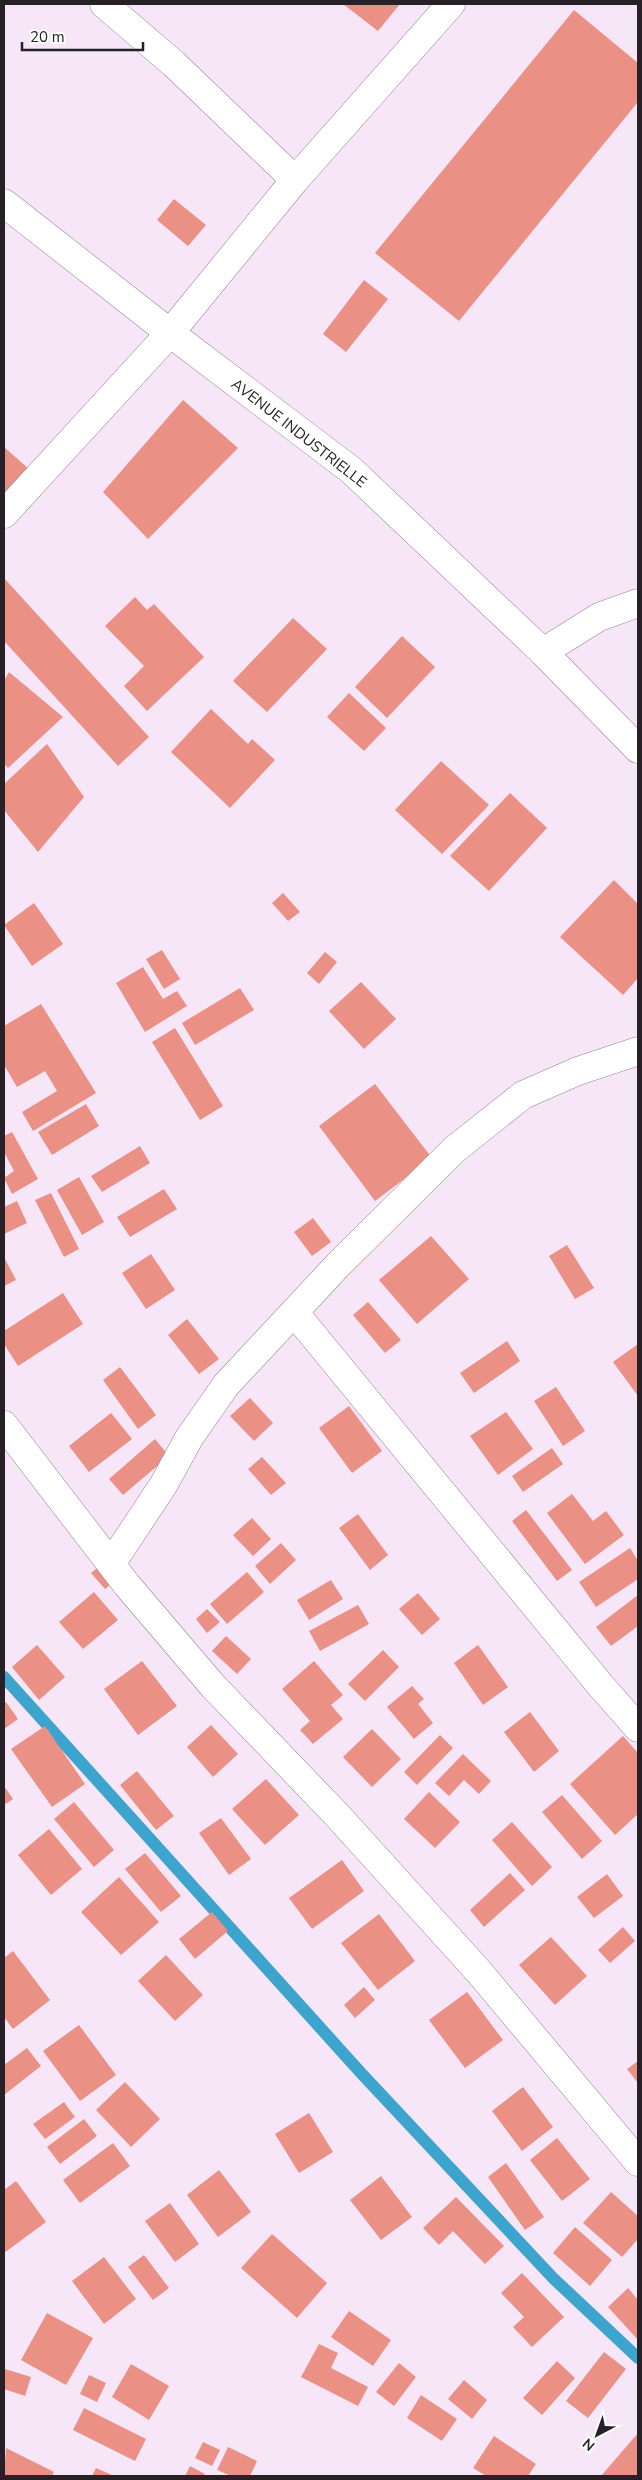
<svg xmlns="http://www.w3.org/2000/svg" width="642" height="2480" font-family="'Nunito Sans',sans-serif">
<rect width="100%" height="100%" fill="#f6e6f7"/>
<g fill="none" stroke-linecap="round" stroke-linejoin="round">
<path stroke="#3da4cd" stroke-width="12" d="M 4,1677 L 361,2073 L 553,2278 L 638,2358"/>
</g>
<path fill="#ea9085" d="M 343,4 L 400,4 L 378,31 Z
M 574,10 L 638,63 L 638,102 L 459,321 L 375,253 Z
M 174,199 L 206,225 L 188,246 L 157,220 Z
M 364,280 L 388,299 L 346,352 L 323,334 Z
M 183,400 L 238,448 L 148,539 L 103,492 Z
M 4,447 L 30,470 L 4,501 Z
M 4,578 L 149,737 L 118,766 L 4,641 Z
M 135,597 L 147,610 L 154,604 L 204,657 L 147,711 L 124,686 L 144,666 L 105,626 Z
M 293,618 L 327,649 L 267,712 L 233,681 Z
M 402,636 L 435,667 L 387,718 L 355,687 Z
M 9,672 L 63,717 L 8,768 L 4,764 L 4,681 Z
M 349,693 L 386,728 L 364,751 L 327,717 Z
M 211,709 L 248,744 L 252,739 L 275,760 L 230,808 L 171,752 Z
M 47,744 L 84,797 L 38,852 L 4,810 L 4,784 Z
M 441,761 L 489,805 L 442,854 L 395,810 Z
M 510,793 L 547,828 L 489,891 L 450,856 Z
M 614,880 L 638,904 L 638,978 L 623,995 L 560,937 Z
M 283,893 L 300,912 L 288,921 L 272,903 Z
M 34,903 L 63,944 L 32,966 L 4,925 Z
M 162,950 L 180,979 L 164,989 L 146,959 Z
M 325,952 L 337,962 L 319,984 L 307,973 Z
M 143,967 L 163,999 L 177,991 L 187,1006 L 145,1032 L 116,983 Z
M 361,982 L 396,1019 L 364,1049 L 329,1011 Z
M 240,988 L 254,1010 L 195,1045 L 182,1023 Z
M 41,1004 L 96,1093 L 33,1131 L 22,1112 L 57,1091 L 45,1071 L 17,1087 L 4,1065 L 4,1026 Z
M 175,1028 L 223,1106 L 200,1120 L 152,1042 Z
M 375,1084 L 432,1158 L 375,1201 L 319,1126 Z
M 86,1104 L 99,1126 L 52,1155 L 38,1132 Z
M 12,1132 L 38,1179 L 12,1194 L 4,1178 L 14,1171 L 4,1152 L 4,1136 Z
M 140,1146 L 150,1163 L 102,1192 L 91,1176 Z
M 79,1177 L 104,1222 L 82,1235 L 57,1190 Z
M 164,1189 L 177,1209 L 130,1237 L 117,1217 Z
M 51,1193 L 79,1249 L 64,1257 L 35,1200 Z
M 17,1201 L 27,1223 L 4,1234 L 4,1207 Z
M 313,1218 L 331,1242 L 312,1256 L 294,1232 Z
M 431,1236 L 469,1279 L 417,1324 L 379,1280 Z
M 567,1245 L 594,1288 L 575,1299 L 549,1256 Z
M 151,1254 L 175,1290 L 146,1309 L 122,1273 Z
M 4,1257 L 16,1280 L 4,1286 Z
M 63,1293 L 83,1324 L 18,1366 L 4,1344 L 4,1331 Z
M 368,1302 L 401,1340 L 385,1353 L 353,1315 Z
M 187,1319 L 219,1359 L 199,1374 L 168,1335 Z
M 507,1341 L 520,1361 L 474,1393 L 460,1373 Z
M 638,1344 L 638,1396 L 613,1362 Z
M 120,1367 L 156,1415 L 138,1429 L 103,1380 Z
M 556,1387 L 585,1431 L 563,1446 L 534,1401 Z
M 250,1398 L 273,1423 L 254,1441 L 230,1416 Z
M 349,1406 L 382,1451 L 352,1473 L 319,1428 Z
M 506,1412 L 533,1449 L 498,1475 L 470,1436 Z
M 111,1413 L 132,1439 L 89,1472 L 69,1446 Z
M 155,1439 L 169,1456 L 123,1495 L 109,1479 Z
M 552,1448 L 563,1464 L 523,1492 L 512,1476 Z
M 262,1457 L 286,1483 L 271,1495 L 248,1469 Z
M 572,1494 L 593,1521 L 606,1511 L 624,1535 L 585,1564 L 547,1513 Z
M 526,1510 L 572,1570 L 557,1581 L 512,1521 Z
M 358,1514 L 388,1555 L 370,1570 L 339,1528 Z
M 252,1518 L 271,1539 L 253,1556 L 233,1535 Z
M 281,1543 L 296,1560 L 270,1584 L 255,1566 Z
M 630,1548 L 638,1561 L 638,1579 L 596,1607 L 579,1582 Z
M 102,1564 L 116,1580 L 105,1589 L 91,1573 Z
M 247,1572 L 264,1592 L 227,1624 L 210,1604 Z
M 331,1580 L 343,1599 L 309,1620 L 297,1600 Z
M 94,1592 L 118,1620 L 83,1649 L 59,1622 Z
M 418,1593 L 440,1619 L 422,1635 L 399,1609 Z
M 638,1595 L 638,1626 L 611,1646 L 596,1627 Z
M 358,1605 L 369,1624 L 320,1651 L 309,1631 Z
M 207,1609 L 220,1622 L 207,1633 L 196,1619 Z
M 226,1636 L 251,1659 L 237,1674 L 212,1651 Z
M 37,1645 L 65,1677 L 39,1700 L 12,1667 Z
M 478,1645 L 508,1687 L 483,1705 L 454,1663 Z
M 383,1650 L 399,1667 L 365,1701 L 348,1684 Z
M 142,1661 L 177,1706 L 138,1735 L 104,1689 Z
M 314,1661 L 343,1695 L 331,1705 L 343,1719 L 313,1744 L 300,1730 L 310,1721 L 282,1689 Z
M 412,1686 L 424,1699 L 418,1704 L 433,1723 L 414,1739 L 387,1707 Z
M 6,1702 L 18,1719 L 4,1729 L 4,1704 Z
M 530,1712 L 559,1751 L 534,1772 L 504,1732 Z
M 211,1725 L 238,1754 L 213,1777 L 187,1747 Z
M 45,1726 L 85,1784 L 52,1807 L 11,1749 Z
M 372,1729 L 401,1759 L 372,1787 L 343,1757 Z
M 440,1735 L 453,1748 L 417,1785 L 404,1772 Z
M 623,1736 L 638,1753 L 638,1814 L 615,1835 L 570,1784 Z
M 463,1754 L 491,1781 L 479,1794 L 464,1780 L 449,1796 L 435,1783 Z
M 137,1771 L 174,1816 L 156,1830 L 120,1785 Z
M 266,1779 L 299,1815 L 265,1845 L 232,1809 Z
M 4,1786 L 13,1799 L 4,1805 Z
M 429,1792 L 460,1822 L 435,1848 L 404,1819 Z
M 562,1795 L 602,1841 L 582,1859 L 542,1812 Z
M 74,1802 L 114,1850 L 94,1867 L 54,1819 Z
M 221,1818 L 251,1859 L 229,1875 L 199,1833 Z
M 512,1822 L 552,1867 L 532,1886 L 492,1840 Z
M 49,1829 L 82,1869 L 51,1895 L 18,1855 Z
M 145,1853 L 181,1896 L 161,1912 L 125,1869 Z
M 342,1860 L 364,1891 L 312,1929 L 289,1898 Z
M 510,1873 L 525,1890 L 484,1927 L 470,1910 Z
M 607,1874 L 623,1896 L 594,1918 L 577,1897 Z
M 119,1877 L 159,1922 L 121,1955 L 81,1912 Z
M 212,1912 L 228,1931 L 195,1959 L 179,1939 Z
M 379,1914 L 415,1961 L 378,1990 L 341,1943 Z
M 623,1927 L 635,1941 L 610,1963 L 598,1950 Z
M 551,1937 L 587,1976 L 555,2005 L 519,1965 Z
M 13,1951 L 50,2000 L 13,2029 L 4,2017 L 4,1958 Z
M 166,1955 L 203,1995 L 175,2021 L 138,1981 Z
M 364,1987 L 375,2000 L 355,2018 L 344,2005 Z
M 467,1992 L 503,2040 L 465,2068 L 429,2020 Z
M 79,2025 L 116,2075 L 80,2101 L 43,2051 Z
M 27,2048 L 41,2066 L 4,2095 L 4,2065 Z
M 638,2061 L 638,2083 L 627,2069 Z
M 125,2082 L 160,2119 L 131,2147 L 96,2110 Z
M 523,2087 L 553,2127 L 522,2151 L 492,2111 Z
M 64,2102 L 75,2117 L 45,2139 L 33,2124 Z
M 309,2113 L 333,2152 L 299,2173 L 275,2134 Z
M 84,2119 L 97,2136 L 60,2164 L 47,2147 Z
M 557,2138 L 590,2179 L 562,2201 L 530,2160 Z
M 113,2143 L 130,2166 L 80,2203 L 63,2180 Z
M 506,2163 L 544,2217 L 525,2230 L 488,2177 Z
M 219,2170 L 251,2212 L 218,2237 L 187,2195 Z
M 381,2176 L 412,2217 L 381,2240 L 350,2200 Z
M 16,2181 L 46,2222 L 4,2253 L 4,2190 Z
M 611,2192 L 638,2216 L 638,2239 L 622,2257 L 583,2223 Z
M 456,2197 L 504,2246 L 485,2264 L 453,2231 L 439,2245 L 423,2228 Z
M 170,2203 L 199,2244 L 175,2262 L 145,2221 Z
M 575,2227 L 612,2260 L 590,2286 L 553,2253 Z
M 272,2234 L 327,2283 L 297,2318 L 241,2268 Z
M 144,2255 L 169,2288 L 153,2300 L 128,2267 Z
M 104,2257 L 136,2299 L 104,2324 L 72,2281 Z
M 522,2273 L 564,2317 L 532,2347 L 513,2327 L 524,2317 L 501,2293 Z
M 628,2288 L 638,2300 L 638,2340 L 608,2307 Z
M 349,2311 L 391,2340 L 373,2366 L 331,2337 Z
M 47,2313 L 93,2338 L 66,2385 L 21,2360 Z
M 319,2344 L 338,2353 L 331,2368 L 368,2387 L 358,2406 L 301,2377 Z
M 604,2352 L 626,2369 L 588,2418 L 566,2401 Z
M 557,2361 L 575,2378 L 542,2415 L 523,2398 Z
M 399,2363 L 416,2377 L 394,2406 L 376,2392 Z
M 131,2364 L 169,2386 L 149,2420 L 112,2397 Z
M 5,2369 L 31,2377 L 25,2396 L 4,2389 Z
M 89,2375 L 106,2383 L 97,2402 L 80,2394 Z
M 464,2380 L 487,2400 L 472,2419 L 448,2399 Z
M 421,2395 L 457,2419 L 442,2441 L 407,2418 Z
M 84,2408 L 146,2439 L 135,2461 L 73,2430 Z
M 638,2433 L 638,2476 L 601,2476 Z
M 494,2436 L 536,2464 L 528,2476 L 486,2476 L 473,2468 Z
M 203,2442 L 220,2450 L 212,2466 L 195,2458 Z
M 228,2447 L 257,2461 L 250,2476 L 231,2476 L 217,2470 Z
M 6,2448 L 54,2472 L 52,2476 L 4,2476 Z
M 190,2466 L 205,2474 L 203,2476 L 185,2476 Z
M 96,2468 L 114,2476 L 92,2476 Z"/>
<g fill="none" stroke-linecap="round" stroke-linejoin="round">
<defs>
<path id="minor" d="M 104,4 L 174,64 L 295,180
M 4,514 L 170,333 L 295,180 L 451,4
M 543,652 L 599,617 L 638,603
M 294,1312 L 601,1686 L 638,1728
M 4,1425 L 127,1585 L 213,1686 L 336,1814 L 480,1973 L 638,2162
M 111,1564 L 164,1484 L 189,1438 L 226,1385 L 337,1266 L 455,1149 L 523,1095 L 578,1071 L 638,1051"/>
<path id="tertiary" d="M 4,203 L 170,333 L 351,470 L 543,652 L 638,749"/>
</defs>
<use href="#minor" stroke="#938594" stroke-width="29"/>
<use href="#tertiary" stroke="#938594" stroke-width="29"/>
<use href="#minor" stroke="#fff" stroke-width="28"/>
<use href="#tertiary" stroke="#fff" stroke-width="28"/>
</g>
<g text-anchor="middle" stroke-width="4" stroke-linejoin="round" paint-order="stroke">
<g font-size="15" fill="#272127" stroke="#fff">
<text transform="translate(299 433) rotate(38)" y="5">AVENUE INDUSTRIELLE</text>
</g>
</g>
<rect width="642" height="2480" fill="none" stroke="#272127" stroke-width="10"/>
<g transform="translate(597 2435) rotate(221)" stroke="#ffffff" stroke-width="4" paint-order="stroke">
<path d="M0-4L9 19L0 12L-9 19Z" fill="#272127"/>
<text y="-8" font-size="14" font-weight="bold" text-anchor="middle" fill="#272127">N</text>
</g>
<path d="M22 42v8h121v-8" fill="none" stroke="#272127" stroke-width="2.5"/>
<text x="30" y="42" font-size="15" fill="#272127" stroke="#ffffff" stroke-width="4" paint-order="stroke">20 m</text>
</svg>
